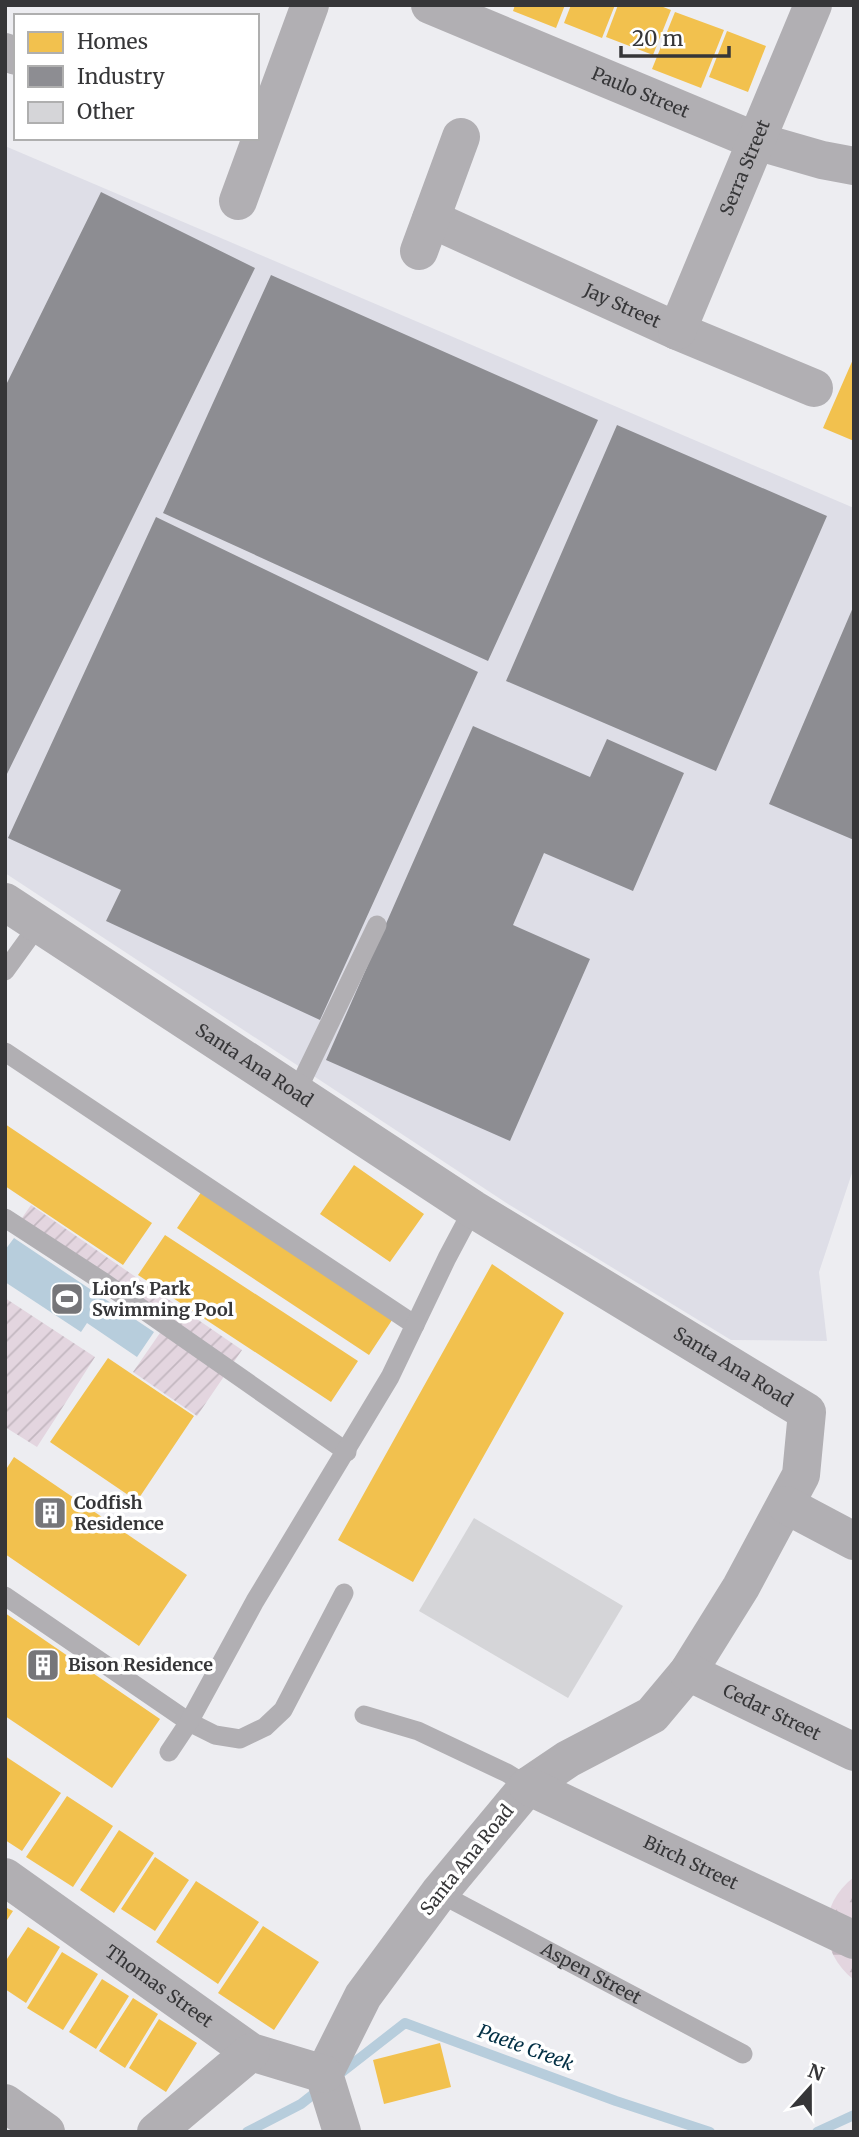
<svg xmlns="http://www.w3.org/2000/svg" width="859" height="2137" font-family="Merriweather,serif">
<defs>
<pattern id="forest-firs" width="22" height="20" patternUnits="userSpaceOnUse" patternTransform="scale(1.75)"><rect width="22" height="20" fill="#e3d5df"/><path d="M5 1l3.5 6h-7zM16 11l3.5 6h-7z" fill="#c3b7c0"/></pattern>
<pattern id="garden-furrows" width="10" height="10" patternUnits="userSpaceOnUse" patternTransform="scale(1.75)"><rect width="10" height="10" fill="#e3d5df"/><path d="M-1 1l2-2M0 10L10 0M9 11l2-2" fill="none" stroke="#c3b7c0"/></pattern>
</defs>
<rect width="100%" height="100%" fill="#ededf1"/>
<path fill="#dedee7" d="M 5,146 L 854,508 L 854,1167 L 819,1272 L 827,1341 L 731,1340 L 508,1204 L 5,873 Z"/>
<path fill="url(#forest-firs)" d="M 854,1877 L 854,1980 C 818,1951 817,1906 854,1877 Z"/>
<path fill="url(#garden-furrows)" d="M 31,1205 L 242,1350 L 197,1416 L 133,1372 L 162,1330 L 15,1228 Z
M 5,1298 L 95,1357 L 37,1447 L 5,1427 Z"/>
<path fill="#b7cddc" d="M 14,1238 L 154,1332 L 137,1357 L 87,1323 L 81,1332 L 5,1282 L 5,1250 Z"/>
<path fill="#f2c14e" d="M 515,5 L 565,5 L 556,28 L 513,11 Z
M 571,5 L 615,5 L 602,38 L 564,23 Z
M 618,5 L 658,5 L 671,10 L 653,55 L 606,37 Z
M 675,12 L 724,30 L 701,88 L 652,69 Z
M 727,31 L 766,46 L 748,92 L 709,77 Z
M 854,357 L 854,441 L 823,428 Z
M 5,1124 L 152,1223 L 123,1265 L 5,1186 Z
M 354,1165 L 424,1214 L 390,1262 L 320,1214 Z
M 204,1188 L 396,1314 L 369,1355 L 177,1228 Z
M 165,1235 L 358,1361 L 331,1402 L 138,1275 Z
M 492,1264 L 564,1313 L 413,1582 L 338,1540 Z
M 108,1358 L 194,1416 L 137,1501 L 50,1442 Z
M 14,1457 L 187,1575 L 139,1646 L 5,1554 L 5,1471 Z
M 5,1613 L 160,1719 L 112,1788 L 5,1716 Z
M 5,1756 L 61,1793 L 22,1851 L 5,1840 Z
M 67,1796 L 113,1826 L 73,1887 L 26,1857 Z
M 119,1830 L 154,1853 L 114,1913 L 80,1890 Z
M 155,1857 L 189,1880 L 155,1931 L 121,1909 Z
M 196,1881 L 259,1922 L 218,1984 L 156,1942 Z
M 5,1907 L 13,1911 L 5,1923 Z
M 263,1926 L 319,1962 L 274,2030 L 218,1993 Z
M 28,1927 L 60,1947 L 26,2003 L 5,1989 L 5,1962 Z
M 62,1952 L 98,1974 L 63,2030 L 27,2008 Z
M 102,1979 L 129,1996 L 96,2049 L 69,2032 Z
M 133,1998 L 158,2014 L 125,2068 L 99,2051 Z
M 159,2019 L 197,2043 L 166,2092 L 129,2068 Z
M 440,2043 L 451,2087 L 384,2104 L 373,2060 Z"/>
<path fill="#8d8d92" d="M 101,192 L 255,268 L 5,778 L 5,387 Z
M 271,275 L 598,420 L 488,661 L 163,513 Z
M 617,425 L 827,516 L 716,771 L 506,681 Z
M 156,517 L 478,672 L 320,1020 L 106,921 L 121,890 L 8,838 Z
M 854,605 L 854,840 L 769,804 Z
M 473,726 L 590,777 L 607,739 L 684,773 L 633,891 L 544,853 L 513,925 L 590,959 L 510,1141 L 326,1060 Z"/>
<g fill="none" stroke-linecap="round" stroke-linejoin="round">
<path stroke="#b7cddc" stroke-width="10" d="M 342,2072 L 405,2023 L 616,2101 L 710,2132
M 247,2132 L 301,2104 L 315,2093
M 817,2132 L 854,2115"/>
</g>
<path fill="#d5d5d8" d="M 474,1518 L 623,1606 L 568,1698 L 419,1611 Z"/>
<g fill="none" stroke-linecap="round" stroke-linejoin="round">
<g stroke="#b1afb3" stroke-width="19">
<path d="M 5,971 L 39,924"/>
<path d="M 5,1052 L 415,1325"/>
<path d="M 296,1093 L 377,925"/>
<path d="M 5,1218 L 105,1283 L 347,1452"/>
<path d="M 5,1596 L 189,1722 L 215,1735 L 240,1739 L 265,1727 L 283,1710 L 344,1593"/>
<path d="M 364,1715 L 418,1731 L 507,1773 L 528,1786"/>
<path d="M 169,1752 L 189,1722 L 255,1601 L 390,1377 L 447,1258 L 473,1209"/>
<path id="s1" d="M 439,1893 L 743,2054"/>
</g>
<g stroke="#b1afb3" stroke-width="38">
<path id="s2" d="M 430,5 L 756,141 L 822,160 L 854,166"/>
<path d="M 5,52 L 16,56"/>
<path d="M 238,201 L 310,5"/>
<path id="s3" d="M 431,219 L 677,331 L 814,388"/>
<path d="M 419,251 L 461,137"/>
<path id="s4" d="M 677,331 L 813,5"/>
<path id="s5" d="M 5,902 L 473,1209 L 807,1412 L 801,1475 L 741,1587 L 688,1672 L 652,1715 L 568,1759 L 528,1786 L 439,1893 L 363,1996 L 324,2074 L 342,2132"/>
<path d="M 786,1505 L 854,1541"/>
<path id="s6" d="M 688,1672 L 854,1752"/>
<path id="s7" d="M 528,1786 L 854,1940"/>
<path id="s8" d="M 5,1877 L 251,2052 L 324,2074"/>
<path d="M 5,2103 L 46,2132"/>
<path d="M 156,2132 L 251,2052"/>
</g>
</g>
<defs>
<symbol id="stadium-square" viewBox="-11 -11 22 22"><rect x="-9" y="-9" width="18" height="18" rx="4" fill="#767679" stroke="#fff"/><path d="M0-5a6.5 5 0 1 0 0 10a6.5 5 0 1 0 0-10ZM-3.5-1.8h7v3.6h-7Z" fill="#fff"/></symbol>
<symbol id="building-square" viewBox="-11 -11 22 22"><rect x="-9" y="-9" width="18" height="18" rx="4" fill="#767679" stroke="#fff"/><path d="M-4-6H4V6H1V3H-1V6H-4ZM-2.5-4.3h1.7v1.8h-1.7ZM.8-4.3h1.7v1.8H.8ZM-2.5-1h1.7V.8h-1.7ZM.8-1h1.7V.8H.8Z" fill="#fff"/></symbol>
</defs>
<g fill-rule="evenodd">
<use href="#stadium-square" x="48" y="1280" width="38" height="38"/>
<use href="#building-square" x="31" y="1494" width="38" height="38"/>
<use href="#building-square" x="24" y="1646" width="38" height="38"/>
</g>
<g text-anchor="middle" stroke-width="7" stroke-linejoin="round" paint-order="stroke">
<g font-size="18" fill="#363638" stroke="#fff">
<text dy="6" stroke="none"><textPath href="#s2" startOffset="228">Paulo Street</textPath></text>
<text dy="6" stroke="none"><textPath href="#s4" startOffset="177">Serra Street</textPath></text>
<text dy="6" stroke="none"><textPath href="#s3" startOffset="210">Jay Street</textPath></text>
<text dy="6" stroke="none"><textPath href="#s5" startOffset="298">Santa Ana Road</textPath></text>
<text dy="6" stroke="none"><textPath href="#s5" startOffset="864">Santa Ana Road</textPath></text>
<text dy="6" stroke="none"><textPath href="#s6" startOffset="93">Cedar Street</textPath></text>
<text transform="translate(467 1860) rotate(-51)" y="6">Santa Ana Road</text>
<text dy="6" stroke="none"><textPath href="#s7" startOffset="180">Birch Street</textPath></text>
<text dy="6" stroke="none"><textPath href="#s1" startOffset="172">Aspen Street</textPath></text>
<text dy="6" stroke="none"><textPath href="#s8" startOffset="189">Thomas Street</textPath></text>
</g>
<g font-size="18" font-weight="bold" fill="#363638" stroke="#fff" text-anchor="start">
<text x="92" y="1295">Lion's Park<tspan x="92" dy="21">Swimming Pool</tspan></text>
<text x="74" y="1509">Codfish<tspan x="74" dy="21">Residence</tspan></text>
<text x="68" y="1671">Bison Residence</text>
</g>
<g font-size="19" font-style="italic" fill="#033045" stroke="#fff">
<text transform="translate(526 2047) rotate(20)" y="7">Paete Creek</text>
</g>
</g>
<rect width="859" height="2137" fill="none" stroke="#363638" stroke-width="14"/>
<rect x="14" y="14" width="245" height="126" fill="#ffffff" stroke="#afafaf" stroke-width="2"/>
<rect x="28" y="32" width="35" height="21" fill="#f2c14e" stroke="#afafaf" stroke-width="2"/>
<text x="77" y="49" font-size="21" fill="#363638">Homes</text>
<rect x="28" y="66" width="35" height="21" fill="#8d8d92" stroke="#afafaf" stroke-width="2"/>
<text x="77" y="84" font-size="21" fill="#363638">Industry</text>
<rect x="28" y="102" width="35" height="21" fill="#d5d5d8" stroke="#afafaf" stroke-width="2"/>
<text x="77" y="119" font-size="21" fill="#363638">Other</text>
<g transform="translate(810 2088) rotate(21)" stroke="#ffffff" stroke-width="5" paint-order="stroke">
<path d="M0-5L12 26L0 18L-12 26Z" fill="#363638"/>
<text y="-10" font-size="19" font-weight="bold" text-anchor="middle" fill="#363638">N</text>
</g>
<path d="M621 46v10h108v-10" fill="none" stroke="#363638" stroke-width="3.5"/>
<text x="632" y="46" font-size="21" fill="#363638" stroke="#ffffff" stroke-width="5" paint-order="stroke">20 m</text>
</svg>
